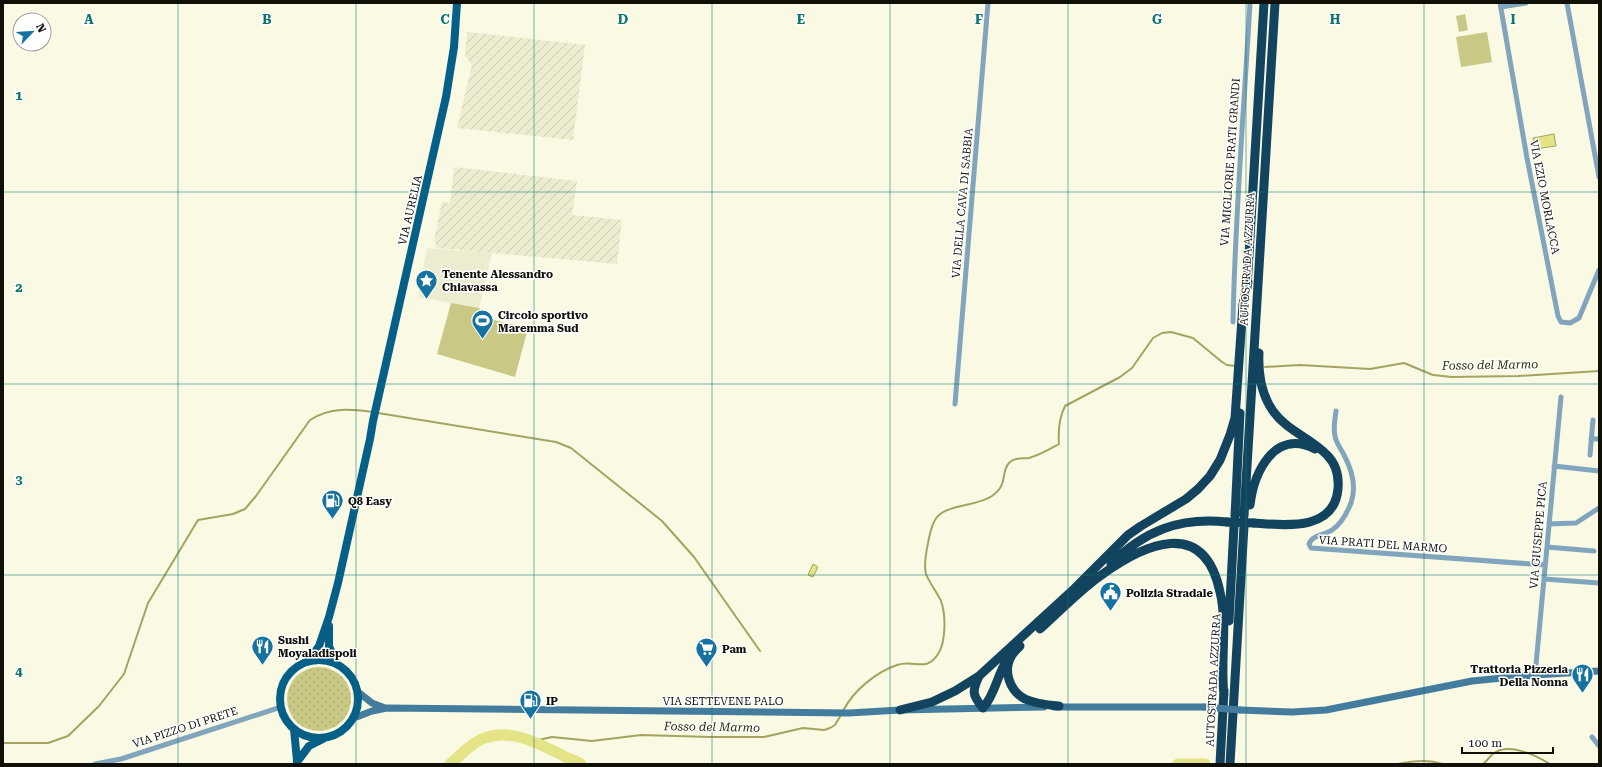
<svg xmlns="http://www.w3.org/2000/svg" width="1602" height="767" font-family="'Roboto Serif',serif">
<defs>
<pattern id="industrial-furrows" width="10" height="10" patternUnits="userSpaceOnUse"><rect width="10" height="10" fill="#ecedd0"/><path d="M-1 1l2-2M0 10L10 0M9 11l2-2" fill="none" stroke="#c9cab1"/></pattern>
<pattern id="grass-dots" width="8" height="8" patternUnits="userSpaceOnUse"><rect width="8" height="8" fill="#c9c985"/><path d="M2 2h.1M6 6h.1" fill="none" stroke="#acac72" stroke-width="1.8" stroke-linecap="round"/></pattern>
</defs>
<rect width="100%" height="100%" fill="#f9f9e4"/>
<path fill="#ecedd0" d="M 427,248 L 492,253 L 479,308 L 418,297 Z"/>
<path fill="url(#industrial-furrows)" d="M 467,32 L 585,45 L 573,140 L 457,128 L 472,65 L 465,56 Z
M 454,167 L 577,181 L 572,215 L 622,220 L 617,264 L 437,248 L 434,240 L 442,202 L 450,203 Z"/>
<path fill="url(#grass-dots)" d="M287 699a32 32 0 1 1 64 0a32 32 0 1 1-64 0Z"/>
<path fill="#c9c985" d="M 1465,14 L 1468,30 L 1459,32 L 1456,16 Z
M 1487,32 L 1492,62 L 1461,67 L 1456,37 Z
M 451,303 L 479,308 L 494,320 L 528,328 L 515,377 L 437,354 Z"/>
<path fill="#e4e386" stroke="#a4a460" d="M 1554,134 L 1556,146 L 1535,149 L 1533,138 Z
M 813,564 L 818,567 L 813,577 L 808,575 Z"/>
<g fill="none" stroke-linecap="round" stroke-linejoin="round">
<path stroke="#a4a460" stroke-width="2" d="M 1265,367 L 1300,365 L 1370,369 L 1404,363 L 1433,375 L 1452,377 L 1518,376 L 1599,371
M 378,413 L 556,442 L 571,448 L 662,521 L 694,557 L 760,651
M 843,711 C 853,691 876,672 897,665 C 914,659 926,673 938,654 C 946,642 946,615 941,601 C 937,592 930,584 926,574 C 923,563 927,549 929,538 C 931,530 932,522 938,516 C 950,504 978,506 992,496 C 1009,484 1000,473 1009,463 C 1014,457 1023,459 1029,458 C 1040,455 1050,449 1059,444 C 1058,430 1059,418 1065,406 L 1120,377 L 1132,368 L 1153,338 L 1162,333 L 1171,332 L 1193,338 L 1222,362 L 1227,365 L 1236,366
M 534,741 L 552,737 L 592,741 L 641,735 L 711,737 L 764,737 L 803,728 L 824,730 L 830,728 L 835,725 L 841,715
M 3,743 L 48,743 L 68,736 L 99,706 L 124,674 L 148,603 L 198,520 L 233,514 L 245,509 L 256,496 L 310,420 C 330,407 351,409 373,412
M 1398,764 C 1412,761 1428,759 1442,764
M 1483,764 C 1487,761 1490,756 1494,753 C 1509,742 1537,756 1550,764"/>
<path stroke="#e4e386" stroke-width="11" d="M 450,764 C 460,756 472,742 485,738 C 511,728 539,744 562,755 C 568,759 575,760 581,764
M 1178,764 L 1205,764"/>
<path stroke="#81a5bc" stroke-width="5" d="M 1500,3 L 1527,158 L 1558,316 L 1561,322 L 1570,323 L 1579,318 L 1599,270
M 1567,3 L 1599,177
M 1501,7 L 1526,3
M 1233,322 C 1235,215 1244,109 1250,3
M 955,404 L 988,3
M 1336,411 C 1335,419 1333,428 1335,436 C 1336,443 1341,449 1344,455 C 1352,470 1357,486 1351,503 C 1347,513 1341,524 1332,530 C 1325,535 1312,535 1309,544 L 1311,548 L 1545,565
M 1591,439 L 1599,439
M 1590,455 L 1593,420
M 1554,466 L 1599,471
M 1549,524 L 1576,523 L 1599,508
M 1547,547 L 1594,551
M 1544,579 L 1599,583
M 1535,675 L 1561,397
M 1592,737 L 1599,746
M 95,764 L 121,759 L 281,707"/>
<path stroke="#447c9e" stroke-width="7" d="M 358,692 L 372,703 L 385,708
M 1054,707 L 1204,707
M 1240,710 L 1292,712 L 1326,710 L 1472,681 L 1535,675 L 1599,671
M 354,718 L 372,711 L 387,708 L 849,713 L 900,710 L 1044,707"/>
<path stroke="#055f87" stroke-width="8" d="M 329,626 L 329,646 L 336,663
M280 699a39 39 0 1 1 78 0a39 39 0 1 1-78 0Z
M 308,661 L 319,646 L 329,617 L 338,583 L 370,439 L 373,421 L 446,97 L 454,47 L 457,3
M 294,729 L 297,761
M 297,762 L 309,746 L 323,739"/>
<path stroke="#12445f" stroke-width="9" d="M 1247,288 L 1264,3
M 1250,505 C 1254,473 1274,428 1315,449
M 1235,516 L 1240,413
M 1244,516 L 1275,3
M 1254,523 C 1284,525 1334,532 1338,489 C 1339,477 1336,464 1327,455 C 1311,438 1287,431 1273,411 C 1261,394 1258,373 1259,353
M 1111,564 C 1144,531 1179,517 1227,522
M 1229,621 L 1234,526
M 1040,629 C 1060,611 1079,591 1100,576 C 1144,544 1204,516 1220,592 C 1228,625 1220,661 1224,695
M 1020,646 C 1017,649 1014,652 1012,655 C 1002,671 1010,691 1025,699 C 1036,704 1048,705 1059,706
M 979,676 C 972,691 972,695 983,708 C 995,695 997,675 1007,660
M 900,710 L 932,702 L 955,691 L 979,676 L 1074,589 L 1128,535 L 1141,526 L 1186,499 L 1198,489 L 1210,476 L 1220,460 L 1230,435 L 1235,418 L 1243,304 L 1248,282
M 1220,764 L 1224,690
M 1230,764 L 1244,526"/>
<path stroke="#447c9e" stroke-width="7" d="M 1204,707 L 1240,710"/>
<path stroke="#12445f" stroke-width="9" d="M 1227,522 L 1254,523"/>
</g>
<path fill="none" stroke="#0f766e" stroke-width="1" stroke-opacity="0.55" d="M 178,3 L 178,764M 356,3 L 356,764M 534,3 L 534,764M 712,3 L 712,764M 890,3 L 890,764M 1068,3 L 1068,764M 1246,3 L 1246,764M 1424,3 L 1424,764M 3,192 L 1599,192M 3,384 L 1599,384M 3,575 L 1599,575"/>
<defs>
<symbol id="sight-pin" viewBox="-11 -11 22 30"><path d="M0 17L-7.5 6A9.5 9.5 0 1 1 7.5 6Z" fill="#1673a1" stroke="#fff"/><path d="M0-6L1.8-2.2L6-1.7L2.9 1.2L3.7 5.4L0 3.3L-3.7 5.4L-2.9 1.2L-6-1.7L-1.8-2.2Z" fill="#fff"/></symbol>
<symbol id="stadium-pin" viewBox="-11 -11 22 30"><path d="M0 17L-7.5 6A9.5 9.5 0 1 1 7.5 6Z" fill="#1673a1" stroke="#fff"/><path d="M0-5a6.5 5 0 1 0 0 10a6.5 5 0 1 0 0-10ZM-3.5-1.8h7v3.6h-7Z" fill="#fff"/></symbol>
<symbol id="fuel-pin" viewBox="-11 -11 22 30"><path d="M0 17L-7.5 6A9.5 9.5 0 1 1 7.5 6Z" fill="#1673a1" stroke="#fff"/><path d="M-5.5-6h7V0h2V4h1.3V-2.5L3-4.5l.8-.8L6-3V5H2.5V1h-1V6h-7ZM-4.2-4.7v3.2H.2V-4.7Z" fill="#fff"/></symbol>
<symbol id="civic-pin" viewBox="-11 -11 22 30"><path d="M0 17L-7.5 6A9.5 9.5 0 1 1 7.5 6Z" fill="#1673a1" stroke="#fff"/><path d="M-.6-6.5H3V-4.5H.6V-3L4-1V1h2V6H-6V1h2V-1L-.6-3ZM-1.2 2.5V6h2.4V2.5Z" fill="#fff"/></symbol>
<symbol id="restaurant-pin" viewBox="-11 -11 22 30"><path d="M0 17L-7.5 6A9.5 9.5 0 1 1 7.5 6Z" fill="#1673a1" stroke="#fff"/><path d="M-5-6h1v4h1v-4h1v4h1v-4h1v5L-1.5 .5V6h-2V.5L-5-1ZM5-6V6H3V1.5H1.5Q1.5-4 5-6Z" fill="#fff"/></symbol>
<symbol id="supermarket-pin" viewBox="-11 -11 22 30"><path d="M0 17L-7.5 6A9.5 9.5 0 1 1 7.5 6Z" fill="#1673a1" stroke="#fff"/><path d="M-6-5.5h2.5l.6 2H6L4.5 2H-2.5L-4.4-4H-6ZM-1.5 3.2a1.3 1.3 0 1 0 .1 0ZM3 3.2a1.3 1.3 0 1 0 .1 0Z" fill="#fff"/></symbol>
</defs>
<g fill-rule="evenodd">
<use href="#sight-pin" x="414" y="268" width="25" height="34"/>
<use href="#stadium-pin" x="470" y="308" width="25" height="34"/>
<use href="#fuel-pin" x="320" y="488" width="25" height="34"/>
<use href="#civic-pin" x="1098" y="580" width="25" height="34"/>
<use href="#restaurant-pin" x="250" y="634" width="25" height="34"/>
<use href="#supermarket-pin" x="694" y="636" width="25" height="34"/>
<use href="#restaurant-pin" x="1570" y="662" width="25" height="34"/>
<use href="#fuel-pin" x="518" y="688" width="25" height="34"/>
</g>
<g text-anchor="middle" stroke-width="3" stroke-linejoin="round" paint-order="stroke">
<g font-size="11" fill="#101009" stroke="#fff">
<text transform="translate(1230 162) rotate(-86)" y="4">VIA MIGLIORIE PRATI GRANDI</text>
<text transform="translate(1545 197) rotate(79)" y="4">VIA EZIO MORLACCA</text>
<text transform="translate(962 203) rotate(-85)" y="4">VIA DELLA CAVA DI SABBIA</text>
<text transform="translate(410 210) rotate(-77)" y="4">VIA AURELIA</text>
<text transform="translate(1247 259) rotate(-87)" y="4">AUTOSTRADA AZZURRA</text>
<text transform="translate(1538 535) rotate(-85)" y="4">VIA GIUSEPPE PICA</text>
<text transform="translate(1383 544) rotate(4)" y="4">VIA PRATI DEL MARMO</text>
<text transform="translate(1213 680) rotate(-87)" y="4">AUTOSTRADA AZZURRA</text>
<text x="723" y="705">VIA SETTEVENE PALO</text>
<text transform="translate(185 727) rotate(-18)" y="4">VIA PIZZO DI PRETE</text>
</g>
<g font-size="11" font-weight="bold" fill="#101009" stroke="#fff" text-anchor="start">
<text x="442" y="278">Tenente Alessandro<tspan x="442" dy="13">Chiavassa</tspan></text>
<text x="498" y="319">Circolo sportivo<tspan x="498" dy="13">Maremma Sud</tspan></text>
<text x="348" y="505">Q8 Easy</text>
<text x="1126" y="597">Polizia Stradale</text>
<text x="278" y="644">Sushi<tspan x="278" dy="13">Moyaladispoli</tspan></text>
<text x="722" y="653">Pam</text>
<text x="1568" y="673" text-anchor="end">Trattoria Pizzeria<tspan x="1568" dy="13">Della Nonna</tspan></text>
<text x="546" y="705">IP</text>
</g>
<g font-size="12" font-style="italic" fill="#2e2d04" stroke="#fff">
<text transform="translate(1490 365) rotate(-1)" y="4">Fosso del Marmo</text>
<text transform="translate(712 727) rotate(1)" y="4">Fosso del Marmo</text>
</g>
</g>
<g font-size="13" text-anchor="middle" font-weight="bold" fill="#0f766e" stroke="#fff" stroke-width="3" stroke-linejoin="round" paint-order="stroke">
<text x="89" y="24">A</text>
<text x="267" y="24">B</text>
<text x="445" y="24">C</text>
<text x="623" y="24">D</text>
<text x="801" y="24">E</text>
<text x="979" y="24">F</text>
<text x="1157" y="24">G</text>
<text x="1335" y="24">H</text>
<text x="1513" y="24">I</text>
<text x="19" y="100">1</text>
<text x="19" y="292">2</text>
<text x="19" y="484">3</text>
<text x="19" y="676">4</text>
</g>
<rect width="1602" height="767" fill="none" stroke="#101009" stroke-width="8"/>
<g transform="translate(32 32) rotate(65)"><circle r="19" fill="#ffffff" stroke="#9f9f9d"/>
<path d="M0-3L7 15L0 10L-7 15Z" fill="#1673a1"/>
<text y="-6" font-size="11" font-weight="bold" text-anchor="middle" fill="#101009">N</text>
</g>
<path d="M1462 747v6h91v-6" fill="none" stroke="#101009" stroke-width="2"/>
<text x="1468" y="747" font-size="12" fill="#101009" stroke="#ffffff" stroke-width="3" paint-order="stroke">100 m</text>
</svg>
